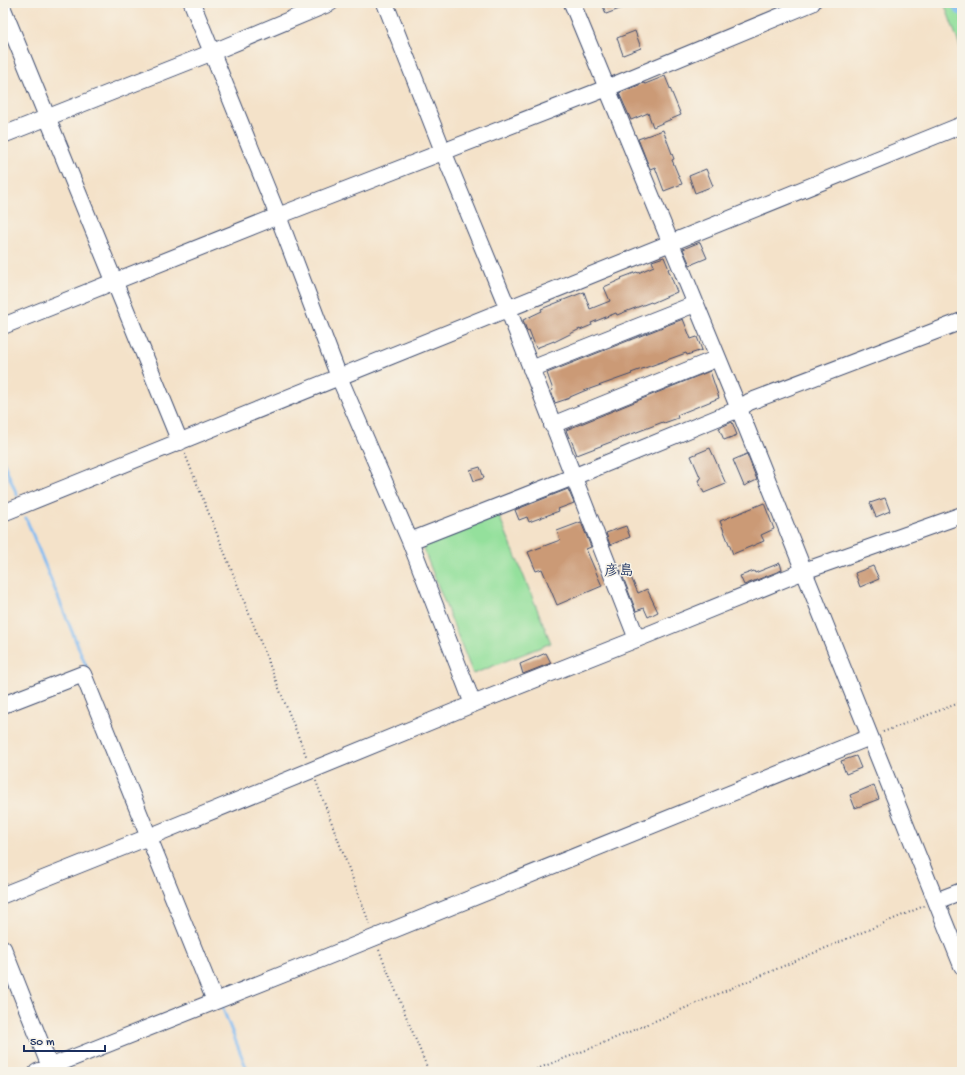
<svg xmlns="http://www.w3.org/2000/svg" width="965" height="1075" font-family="'Gochi Hand','Klee One',sans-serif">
<rect width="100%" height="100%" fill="#f7f3e8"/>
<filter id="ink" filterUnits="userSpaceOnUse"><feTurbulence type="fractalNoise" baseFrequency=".025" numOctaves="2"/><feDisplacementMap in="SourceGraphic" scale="8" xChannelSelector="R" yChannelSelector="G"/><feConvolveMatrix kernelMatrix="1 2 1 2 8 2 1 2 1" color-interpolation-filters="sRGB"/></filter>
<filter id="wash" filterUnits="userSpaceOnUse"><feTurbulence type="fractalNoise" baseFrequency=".012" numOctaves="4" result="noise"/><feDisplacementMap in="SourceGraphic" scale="16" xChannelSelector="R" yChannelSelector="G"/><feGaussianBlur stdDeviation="0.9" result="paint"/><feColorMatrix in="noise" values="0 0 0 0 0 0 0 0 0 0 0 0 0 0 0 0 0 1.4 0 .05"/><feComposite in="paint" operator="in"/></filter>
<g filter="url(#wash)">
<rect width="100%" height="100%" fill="#f4e2c9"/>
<path fill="#94e09c" stroke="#58887d" d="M 944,3 L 962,3 L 962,52 Z
M 498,513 L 551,643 L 473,674 L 421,543 Z"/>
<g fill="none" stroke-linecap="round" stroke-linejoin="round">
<path stroke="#81bcf3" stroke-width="3" d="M 3,461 L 17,495
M 26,518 L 88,671
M 221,1004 L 248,1072"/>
<path stroke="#81bcf3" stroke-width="19" d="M 961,3 L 962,6"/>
</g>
<g id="blocks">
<path fill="#cb9a76" d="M 602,3 L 633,3 L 633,4 L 606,14 Z
M 635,31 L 641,48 L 623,55 L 617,38 Z
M 665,76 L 681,115 L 653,127 L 648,113 L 631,120 L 619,93 L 644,83 L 645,84 Z
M 663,130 L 674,159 L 672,160 L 682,184 L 664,191 L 655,167 L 650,169 L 638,139 Z
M 706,169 L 713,186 L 695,193 L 689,176 Z
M 700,242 L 707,258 L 690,265 L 683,249 Z
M 664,257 L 669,269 L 668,269 L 677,292 L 652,303 L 651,302 L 617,315 L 616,313 L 591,323 L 592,325 L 580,330 L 580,329 L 554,342 L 554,341 L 536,348 L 529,330 L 527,331 L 523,320 L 542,311 L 541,309 L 584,292 L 590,309 L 610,301 L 604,287 L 622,279 L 621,278 L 637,272 L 638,273 L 654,266 L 652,261 Z
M 683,319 L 691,339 L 697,337 L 702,350 L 687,355 L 686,353 L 631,373 L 632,374 L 584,391 L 570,397 L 570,398 L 555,403 L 551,391 L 553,390 L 547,373 Z
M 710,371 L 719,398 L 677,415 L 678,418 L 664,423 L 663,422 L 577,455 L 570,437 L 569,438 L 566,430 Z
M 732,422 L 737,435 L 724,440 L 719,428 Z
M 710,448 L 726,484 L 704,493 L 698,480 L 701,479 L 691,456 Z
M 747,454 L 757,480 L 744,486 L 733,460 Z
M 480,467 L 484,478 L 474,481 L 470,470 Z
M 568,489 L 574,503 L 558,509 L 559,511 L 529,522 L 527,517 L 519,520 L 515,510 Z
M 885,498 L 890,511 L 876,517 L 870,503 Z
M 764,503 L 774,529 L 761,535 L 764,541 L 733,554 L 720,521 Z
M 581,522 L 591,547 L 586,549 L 602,586 L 557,605 L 542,569 L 536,571 L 528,552 L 560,540 L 557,531 Z
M 626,526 L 630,537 L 610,545 L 606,533 Z
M 780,563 L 782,570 L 744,585 L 740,576 L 754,571 L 755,573 Z
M 625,564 L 638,593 L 647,589 L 658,612 L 648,617 L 644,608 L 636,611 L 619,567 Z
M 873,566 L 879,579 L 860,587 L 855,573 Z
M 546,653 L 551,663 L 523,674 L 520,664 Z
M 856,756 L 861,768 L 846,774 L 841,761 Z
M 874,785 L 879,799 L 855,808 L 850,795 Z"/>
</g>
</g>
<g filter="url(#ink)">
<use href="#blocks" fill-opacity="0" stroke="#3c4a6e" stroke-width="1"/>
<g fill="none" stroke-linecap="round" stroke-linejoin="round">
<defs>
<path id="minor" d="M 192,3 L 278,216 L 339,377 L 410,541 L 473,704
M 385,3 L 443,151 L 508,309 L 637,639
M 572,3 L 739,409 L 962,966
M 3,9 L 180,442
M 3,135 L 213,52 L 330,3
M 3,326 L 278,216 L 607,88 L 812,3
M 531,369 L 695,304
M 552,425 L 718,358
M 3,513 L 962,125
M 410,541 L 573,477 L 739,409 L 749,402 L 962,321
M 3,705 L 83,674 L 215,1001
M 3,895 L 156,834 L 473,704 L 647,635 L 804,571 L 962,515
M 936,901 L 962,891
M 3,948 L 52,1072
M 37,1072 L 314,962 L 870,737"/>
</defs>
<use href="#minor" stroke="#3c4a6e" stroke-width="18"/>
<path stroke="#3c4a6e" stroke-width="2" stroke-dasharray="1 3" stroke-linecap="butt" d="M 185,454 L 307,758
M 883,732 L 962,702
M 316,781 L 370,925
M 379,950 L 429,1072
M 529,1072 L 594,1047 L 924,906"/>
<use href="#minor" stroke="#fff" stroke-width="16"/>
</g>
</g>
<g text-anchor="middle" stroke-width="3" stroke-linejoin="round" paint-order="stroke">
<g font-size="15" font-weight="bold" fill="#1b2f5e" stroke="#f7f3e8">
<text x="619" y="575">彦島</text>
</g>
</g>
<rect width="965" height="1075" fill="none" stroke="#f7f3e8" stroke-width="16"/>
<path d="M24 1045v6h81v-6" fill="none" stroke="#1b2f5e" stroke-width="2"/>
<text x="30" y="1045" font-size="12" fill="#1b2f5e" stroke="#f7f3e8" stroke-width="3" paint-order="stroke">50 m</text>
</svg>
